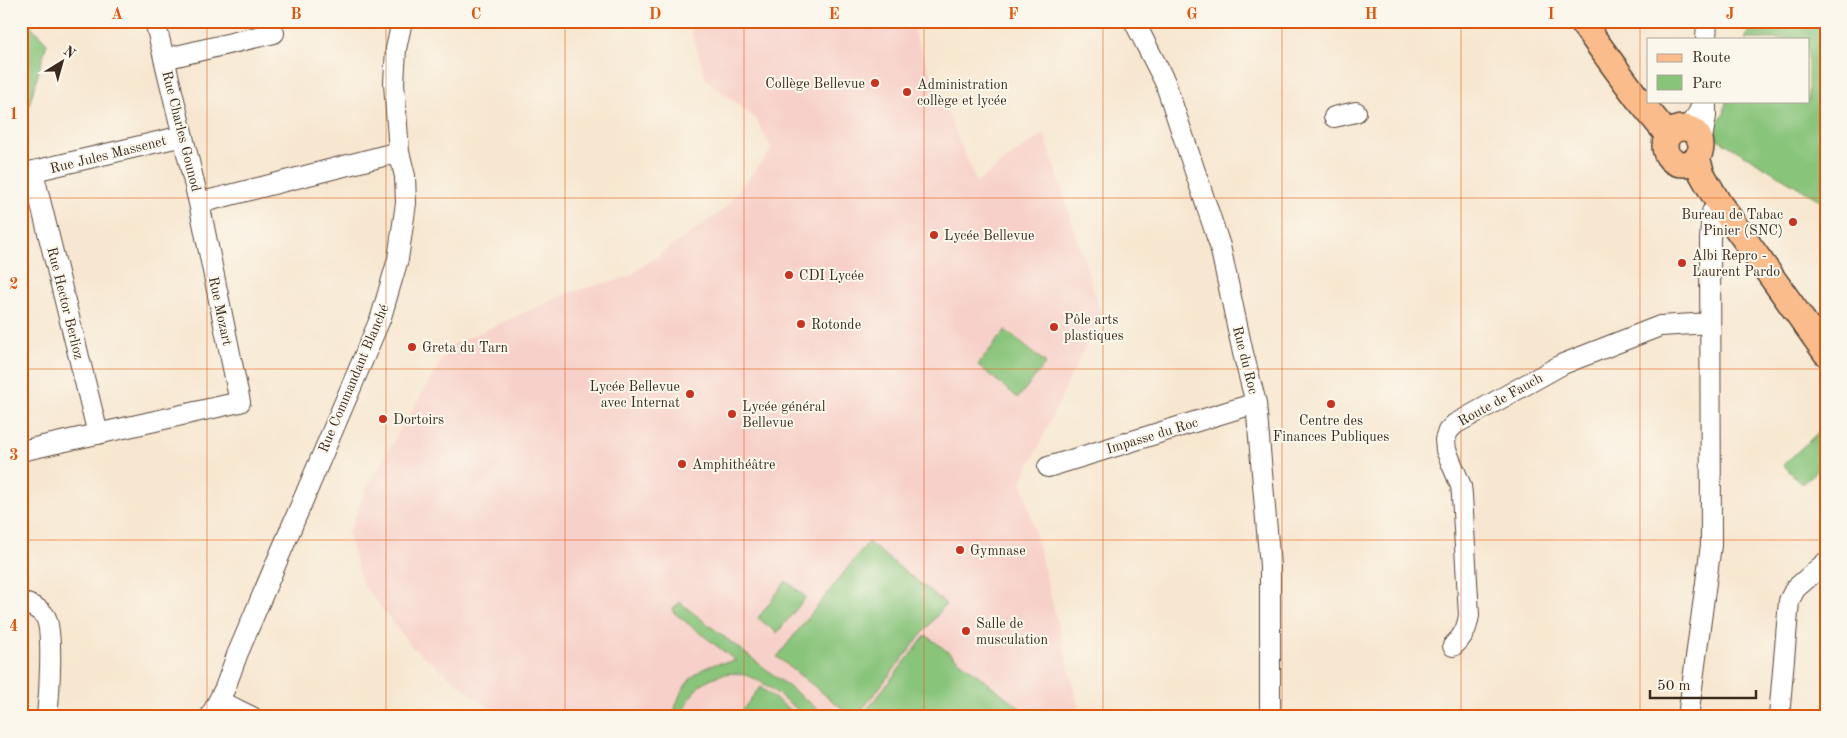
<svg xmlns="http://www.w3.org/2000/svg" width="1847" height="738" font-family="'Old Standard TT',serif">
<rect width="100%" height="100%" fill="#fbf7ec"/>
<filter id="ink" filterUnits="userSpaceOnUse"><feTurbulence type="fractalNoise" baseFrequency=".02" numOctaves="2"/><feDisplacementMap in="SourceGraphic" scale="10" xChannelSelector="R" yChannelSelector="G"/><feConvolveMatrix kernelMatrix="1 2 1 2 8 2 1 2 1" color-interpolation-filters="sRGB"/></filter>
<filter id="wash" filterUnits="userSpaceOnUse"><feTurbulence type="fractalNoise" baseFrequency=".0096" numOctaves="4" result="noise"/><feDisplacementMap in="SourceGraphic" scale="20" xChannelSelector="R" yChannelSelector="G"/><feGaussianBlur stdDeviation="1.12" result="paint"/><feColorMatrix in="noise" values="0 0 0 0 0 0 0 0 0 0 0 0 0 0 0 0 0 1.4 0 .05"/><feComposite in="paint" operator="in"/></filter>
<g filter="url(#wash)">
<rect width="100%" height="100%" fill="#f7e7d0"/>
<path fill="#f7d1c9" d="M 688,21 L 914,21 L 914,33 L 977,183 L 997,166 L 1044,133 L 1101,313 L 1022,481 L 1081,717 L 501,717 L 412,647 L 362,583 L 348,534 L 367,487 L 450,346 L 568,293 L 628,277 L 723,210 L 772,149 L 756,119 L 706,79 Z"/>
<path fill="#88c47a" stroke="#62774c" d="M 21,21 L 26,21 L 47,43 L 21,134 Z
M 1755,21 L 1826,21 L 1826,204 L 1711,135 L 1711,129 L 1724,114 L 1726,101 L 1808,101 L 1808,39 L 1745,39 Z
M 1005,330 L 1046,363 L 1018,398 L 978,365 Z
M 1821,430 L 1826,435 L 1826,463 L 1802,484 L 1783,465 Z
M 868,542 L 946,604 L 856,717 L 853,717 L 777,657 Z
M 786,581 L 806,597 L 777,633 L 758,618 Z
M 679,602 L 828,717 C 822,717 814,718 808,717 C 803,715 797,709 793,706 C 769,687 744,663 712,678 C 695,685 687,700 684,717 L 673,717 C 678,691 692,668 720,663 C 725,662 731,662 736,661 L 672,611 Z
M 926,635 L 1032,717 L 861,717 Z
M 760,687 L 799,717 L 800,717 L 737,717 Z"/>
</g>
<g filter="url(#ink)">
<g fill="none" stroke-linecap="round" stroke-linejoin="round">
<defs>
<path id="minor" d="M 1134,21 L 1165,82 L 1220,246 L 1243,353 L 1256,403 L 1270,566 L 1270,717
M 1706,39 L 1707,21
M 164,59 L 274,33
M 1334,117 L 1356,112
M 1687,128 L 1698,114 L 1703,101
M 1701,145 L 1706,116 L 1706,101
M 33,172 L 98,434
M 21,174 L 183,136
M 199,203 L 399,152
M 21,451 L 240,402 L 199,203 L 155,21
M 1048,467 L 1256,403
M 21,602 C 30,605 39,608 45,616 C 54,629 49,698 47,717
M 1453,646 C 1463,637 1467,629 1469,615 L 1462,495 L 1461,486 L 1446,450 L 1445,440 L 1448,431 L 1455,424 L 1563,364 L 1660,326 L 1710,323
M 219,701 L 252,717
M 210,717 L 225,688 L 237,655 L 381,317 L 398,259 L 406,203 L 405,176 L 399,152 L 394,83 L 396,49 L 402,21
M 1688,717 L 1711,545 L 1710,239 L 1712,212
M 1779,717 L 1789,601 L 1795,589 L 1826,562"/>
<path id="major" d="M 1581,21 L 1635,95 L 1668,135
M1665 146a18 18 0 1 1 36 0a18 18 0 1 1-36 0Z
M 1697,158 L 1702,174 L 1718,202 L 1826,353"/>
</defs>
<use href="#minor" stroke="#574639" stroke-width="22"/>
<use href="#major" stroke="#574639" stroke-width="28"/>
<use href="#minor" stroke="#fff" stroke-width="20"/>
<use href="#major" stroke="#fabc8b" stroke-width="25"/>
</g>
</g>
<path fill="none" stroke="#df570d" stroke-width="1" stroke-opacity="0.55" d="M 207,21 L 207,717M 386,21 L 386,717M 565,21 L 565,717M 744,21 L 744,717M 924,21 L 924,717M 1103,21 L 1103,717M 1282,21 L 1282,717M 1461,21 L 1461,717M 1640,21 L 1640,717M 21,198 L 1826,198M 21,369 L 1826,369M 21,540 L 1826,540"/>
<g fill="#c8321e" stroke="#fbf7ec" stroke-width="2">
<circle cx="875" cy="83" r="5"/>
<circle cx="907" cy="92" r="5"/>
<circle cx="1793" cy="222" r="5"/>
<circle cx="934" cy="235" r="5"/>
<circle cx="1682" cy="263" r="5"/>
<circle cx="789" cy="275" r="5"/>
<circle cx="801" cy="324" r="5"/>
<circle cx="1054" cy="327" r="5"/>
<circle cx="412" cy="347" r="5"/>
<circle cx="690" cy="394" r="5"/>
<circle cx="1331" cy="404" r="5"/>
<circle cx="732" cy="414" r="5"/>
<circle cx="383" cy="419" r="5"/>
<circle cx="682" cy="464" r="5"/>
<circle cx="960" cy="550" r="5"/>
<circle cx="966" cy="631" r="5"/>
</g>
<g text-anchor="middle" stroke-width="4" stroke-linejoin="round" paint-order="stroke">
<g font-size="14" fill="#3b2a1e" stroke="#fbf7ec" text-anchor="start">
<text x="865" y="88" text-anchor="end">Collège Bellevue</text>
<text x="917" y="89">Administration<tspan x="917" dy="16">collège et lycée</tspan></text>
<text x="1783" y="219" text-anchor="end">Bureau de Tabac<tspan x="1783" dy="16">Pinier (SNC)</tspan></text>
<text x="944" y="240">Lycée Bellevue</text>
<text x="1692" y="260">Albi Repro -<tspan x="1692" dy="16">Laurent Pardo</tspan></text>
<text x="799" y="280">CDI Lycée</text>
<text x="1064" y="324">Pôle arts<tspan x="1064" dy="16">plastiques</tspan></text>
<text x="811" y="329">Rotonde</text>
<text x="422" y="352">Greta du Tarn</text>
<text x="680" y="391" text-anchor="end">Lycée Bellevue<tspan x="680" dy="16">avec Internat</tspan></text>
<text x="742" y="411">Lycée général<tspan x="742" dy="16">Bellevue</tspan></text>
<text x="393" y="424">Dortoirs</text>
<text x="1331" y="425" text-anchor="middle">Centre des<tspan x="1331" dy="16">Finances Publiques</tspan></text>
<text x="692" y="469">Amphithéâtre</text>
<text x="970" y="555">Gymnase</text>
<text x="976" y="628">Salle de<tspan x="976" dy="16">musculation</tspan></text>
</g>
<g font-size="14" fill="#3b2a1e" stroke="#fbf7ec">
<text transform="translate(182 131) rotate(76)" y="5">Rue Charles Gounod</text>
<text transform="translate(108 154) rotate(-14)" y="5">Rue Jules Massenet</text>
<text transform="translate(66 303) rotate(76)" y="5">Rue Hector Berlioz</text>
<text transform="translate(221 311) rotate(78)" y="5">Rue Mozart</text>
<text transform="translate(1246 360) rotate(76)" y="5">Rue du Roc</text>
<text transform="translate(353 378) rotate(-67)" y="5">Rue Commandant Blanché</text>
<text transform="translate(1500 399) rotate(-29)" y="5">Route de Fauch</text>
<text transform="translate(1152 435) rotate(-17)" y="5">Impasse du Roc</text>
</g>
</g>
<rect width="1847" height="738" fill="none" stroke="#fbf7ec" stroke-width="55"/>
<rect x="1647" y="38" width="162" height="65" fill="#fbf7ec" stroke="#aea59a"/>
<rect x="1657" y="54" width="25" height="8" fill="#fabc8b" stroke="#aea59a"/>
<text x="1692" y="62" font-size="15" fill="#3b2a1e">Route</text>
<rect x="1657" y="75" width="25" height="15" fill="#88c47a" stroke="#aea59a"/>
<text x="1692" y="88" font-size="15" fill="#3b2a1e">Parc</text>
<g transform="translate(62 62) rotate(37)" stroke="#fbf7ec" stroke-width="4" paint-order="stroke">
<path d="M0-4L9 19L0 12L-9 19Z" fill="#3b2a1e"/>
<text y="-8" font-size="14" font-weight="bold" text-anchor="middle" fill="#3b2a1e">N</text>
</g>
<path d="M1650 690v8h106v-8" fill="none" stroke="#3b2a1e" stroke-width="2.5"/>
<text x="1657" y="690" font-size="15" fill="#3b2a1e" stroke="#fbf7ec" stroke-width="4" paint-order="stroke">50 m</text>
<rect x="28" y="28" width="1792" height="682" fill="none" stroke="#df570d" stroke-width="2"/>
<g font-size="16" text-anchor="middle" font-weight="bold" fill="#df570d">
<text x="117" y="19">A</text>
<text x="296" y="19">B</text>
<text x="476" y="19">C</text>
<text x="655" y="19">D</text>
<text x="834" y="19">E</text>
<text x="1013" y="19">F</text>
<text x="1192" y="19">G</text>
<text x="1371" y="19">H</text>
<text x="1551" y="19">I</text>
<text x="1730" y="19">J</text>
<text x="14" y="119">1</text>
<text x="14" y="289">2</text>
<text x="14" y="460">3</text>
<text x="14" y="631">4</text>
</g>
</svg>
